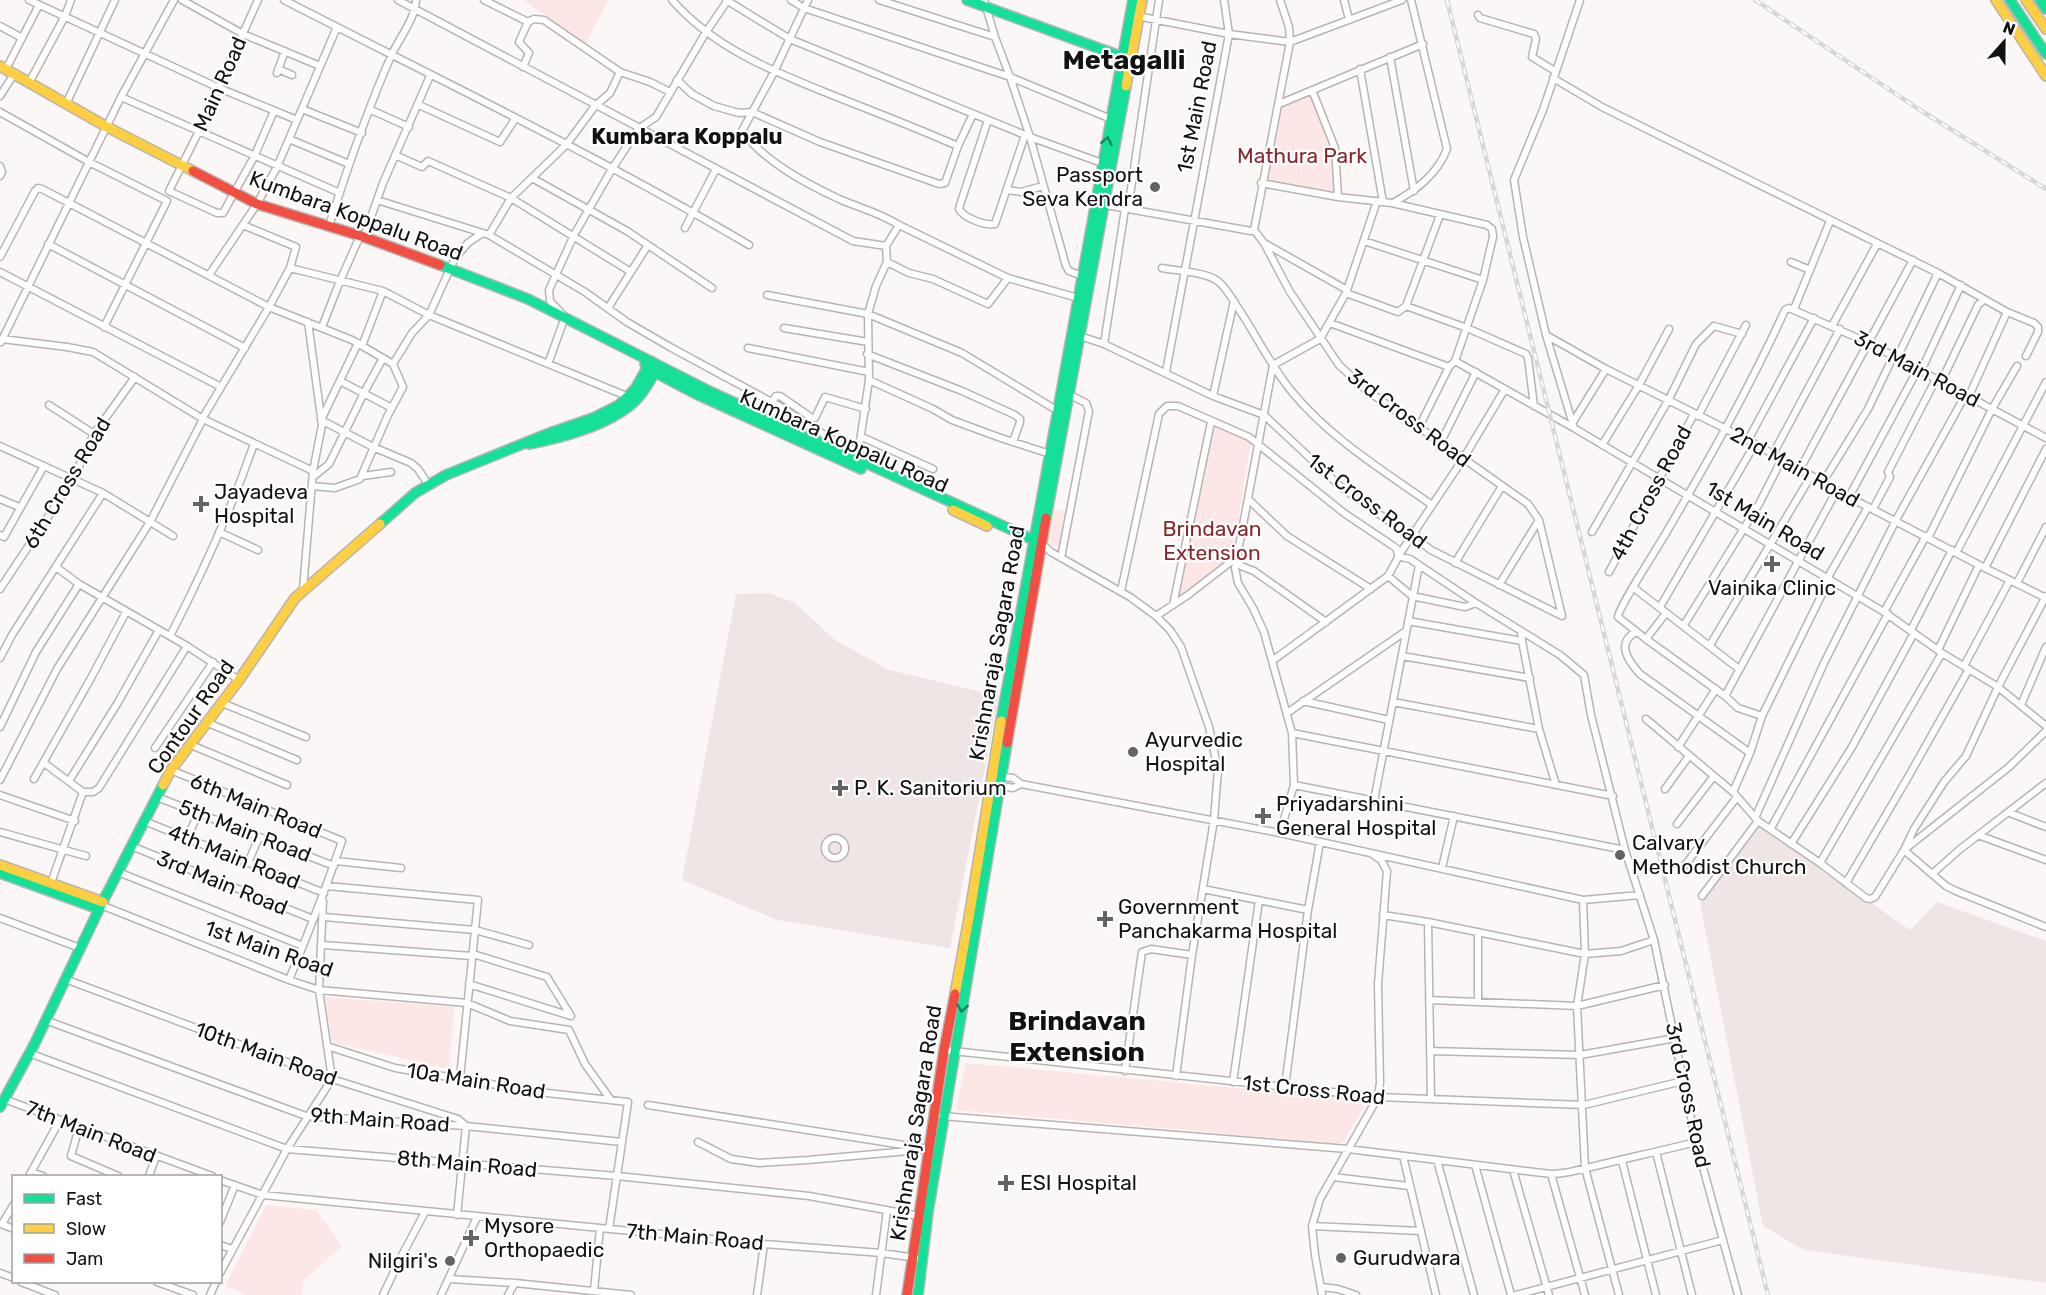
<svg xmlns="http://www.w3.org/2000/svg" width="2046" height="1295" font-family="Rubik,sans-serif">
<rect width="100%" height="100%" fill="#fbf7f7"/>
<path fill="#f0e5e5" d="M 769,593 L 795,603 L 835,640 L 889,670 L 999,696 L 950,948 L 777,920 L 682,880 L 736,594 Z
M 1760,826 L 1910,930 L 1937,902 L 2046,941 L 2046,1283 L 1804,1250 L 1763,1226 L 1700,903 Z"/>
<path fill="#fce7e6" d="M 523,0 L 609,0 L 585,44 Z
M 1312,90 L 1335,148 L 1338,197 L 1261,183 L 1279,104 Z
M 1213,424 L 1251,441 L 1232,556 L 1178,598 Z
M 1053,509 L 1068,512 L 1062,549 L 1046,543 Z
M 325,997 L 454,1007 L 449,1069 L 332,1042 Z
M 966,1063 L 1368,1100 L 1342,1144 L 956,1110 Z
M 266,1205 L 316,1210 L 342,1246 L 304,1280 L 301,1295 L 246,1295 L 225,1286 Z"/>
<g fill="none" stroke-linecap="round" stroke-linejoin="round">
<defs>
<path id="street" d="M 29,0 L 219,88 L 297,120
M 182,0 L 243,34 L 320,66
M 258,0 L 199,131 L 169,191 L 217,213 L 223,213 L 254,157 L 274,111
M 284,0 C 440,80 598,156 749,245
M 398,0 L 853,241 L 886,246 L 899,225 L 1008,278 L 1078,298
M 484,0 L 528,22 L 519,42 L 529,53 L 523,67
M 672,0 C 713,47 770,70 827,93 C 867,109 907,124 946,141 L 958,146 L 973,114
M 726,0 L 790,39 L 1030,137 L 1102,163
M 791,0 L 804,8 L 1010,77 L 1111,119
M 808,0 L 774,72 L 742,131 C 765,162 805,183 839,199 C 860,208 880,213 899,225
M 879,0 L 995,37
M 984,0 L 995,37 L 1010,77 L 1030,137 L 1066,266 L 1069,271 L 1082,276
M 1344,0 L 1349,19
M 1478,15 L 1480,18 L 1534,34 L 1536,39 L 1532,57 L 1555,71
M 1137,16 L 1229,34 L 1290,42 L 1402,0
M 528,22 L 534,19 L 544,20 L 620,72 L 650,82 L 670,92
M 0,26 L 22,38
M 1390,57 L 1414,191
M 6,69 L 39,5
M 278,69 L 292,75
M 1360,69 L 1383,202
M 277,73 L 285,51
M 1553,78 L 1602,107 L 1938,273 L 2007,312 L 2034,323 L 2038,327 L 2038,332 L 2026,356
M 677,80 L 692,94 L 714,106 L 739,113 L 752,112 L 820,142 L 939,184 L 945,183 L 958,146
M 29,83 L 65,16 L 71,0
M 1312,90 L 1335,148 L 1338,197
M 0,96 L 14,74
M 121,97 L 340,193
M 66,104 L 115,0
M 1279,104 L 1423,44
M 419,105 L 500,142 L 515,119
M 302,109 L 362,133
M 371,110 L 409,127
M 0,112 L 89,162 L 167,201 L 104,327
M 988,120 L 960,205 L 959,209 C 964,218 985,226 995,224 L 1025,135
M 289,139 L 349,164
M 395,155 L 422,167 L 428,161 L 511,198 L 631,272
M 0,166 L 2,172 L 0,176
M 532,178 L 627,231 L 712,288
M 1261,183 L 1338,197 L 1392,203 L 1487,225 L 1492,229 L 1493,237 L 1483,280 L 1455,361 L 1449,367 L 1419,427
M 1007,190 L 1021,192 L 1043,186
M 377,200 L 489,235 L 585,292 L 627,322 L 670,347 L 779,406 L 831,439 L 859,453
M 1393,203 C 1416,190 1437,175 1447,149 L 1411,0
M 1101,204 L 1251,231 L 1254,230 L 1264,243 L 1290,292 L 1339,365 L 1365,389 L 1528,504 L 1539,520 L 1562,616
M 1128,209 L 1159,0
M 329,226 C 347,169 368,108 392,54 C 400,37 415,19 416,0
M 685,228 L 716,169
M 1254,230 L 1290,42 L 1289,27 L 1280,0
M 489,235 L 511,198 L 566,145 L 595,106 L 610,93 L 620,72
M 364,237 L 383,183 L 430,76
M 1364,241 L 1483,280
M 1264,243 L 1347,290
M 48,244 L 245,348
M 886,246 L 887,262 L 909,273 L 933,279 L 988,304 L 1008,278
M 0,257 L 35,191 L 38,188 L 42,189 L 269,307 L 352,340 L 393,364 L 403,387 L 388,415 L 360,479 L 335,488 L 312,486
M 1791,262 L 1810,270
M 290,268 L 383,291 L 429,315 L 629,397
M 1162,268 C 1177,271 1208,272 1219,282 C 1227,289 1233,300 1238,308 C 1257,336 1271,367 1293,393 C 1331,439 1384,471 1432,505
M 0,272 L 221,387
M 209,275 L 257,204 L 277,167 L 337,27
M 1346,293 L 1398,312 L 1406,306 L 1440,215
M 767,295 L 868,314 L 962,353 L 1058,411
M 1406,306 L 1467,328 L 1526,354 L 1528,358 L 1534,406
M 608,308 L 648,245
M 1794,309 L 1830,221
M 308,322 L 322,425 L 313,471
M 1330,323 L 1449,367
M 1832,326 L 1877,244
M 322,327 L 340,281 L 360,236
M 784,328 L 868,342
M 1546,335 L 1606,369 L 1748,440 L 1849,497 L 1985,568 L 2046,598
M 1080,336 L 1104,344 L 1213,396 L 1264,415 L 1340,486 L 1400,529 L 1405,531 L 1414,531 L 1418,540 L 1431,550 L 1562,616
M 2,339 L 67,347 L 93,352 L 203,419 L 313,471 L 303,589
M 1,342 L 121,97 L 174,0
M 358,343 L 321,420 L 373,447 L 411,463 L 418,469 L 428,484
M 1104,344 L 1125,209
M 362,346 L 383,291
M 748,348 L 869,372
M 867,354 L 962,391 L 1015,415 L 1020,419 L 1020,422 L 1013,442
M 1897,358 L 1938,273
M 1455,361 L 1574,428 L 1884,612 L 1942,653 L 1998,687 L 2046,726
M 393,364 L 412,333 L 429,315 L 455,258 L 468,243 L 481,234
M 548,364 L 565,317 L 550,301 L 549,290 L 574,235 L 612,169 L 638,129 L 656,117 L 706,32 L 728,0
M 1921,371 L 1961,285
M 1166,372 L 1229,34 L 1224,0
M 869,380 L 933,409 L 952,420 L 998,437 L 1050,454
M 340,381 L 392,408
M 1941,382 L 1978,305 L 1984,300
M 1213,396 L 1234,301
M 1969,396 L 2007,312
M 772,402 L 776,396 L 780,396 L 812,418 L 815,418 L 825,397 L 866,409
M 49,405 L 94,434
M 1698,416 L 1746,325
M 202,419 L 269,307 L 290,268 L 296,247 L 243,225
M 1573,422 L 1606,369
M 1574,428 L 1546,335 L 1523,237 L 1514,180 L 1543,110 L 1580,0
M 862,437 L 933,469
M 1748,440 L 1814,318
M 1440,444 L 1476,372
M 1602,445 L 1639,385 L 1669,329
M 0,446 L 103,493 L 173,536
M 1773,454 L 1840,329
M 858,455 L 869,380 L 868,314 L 876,286 L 887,262
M 1800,469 L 1913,260
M 363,476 L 391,472
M 313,477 L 329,464 L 366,389 L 383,358
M 1823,482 L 1868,409 L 1893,357
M 1849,497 L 1918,369
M 0,499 L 19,507
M 1248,499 L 1287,536 L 1371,589
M 1873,509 L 1890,477 L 1888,472 L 1936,379
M 219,532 L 258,550
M 1592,532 L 1669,399 L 1696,344 L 1714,326 L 1742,334
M 0,535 L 4,537 L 44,466
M 1928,538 L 1992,409 L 2017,366
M 1041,543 L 1051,552 L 1130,597 L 1156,616 L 1170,630 L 1181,647 L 1209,727 L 1218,770 L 1214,820 L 1192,955 L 1176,1076
M 1956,553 L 2046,382
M 1237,557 L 1235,568 L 1238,583 L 1253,608 L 1264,632 L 1292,733 L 1294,785 L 1280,833
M 1061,558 L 1089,411 L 1086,403 L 1070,395
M 1237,558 L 1241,566 L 1254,571 L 1326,622
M 1455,563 L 1502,486
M 56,567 L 79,584 L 187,646 L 239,680
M 1985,568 L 2046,449
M 1609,572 L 1694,414
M 1388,576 L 1412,596 L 1465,607 L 1476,603
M 1827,579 L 1868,507
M 1829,580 L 1762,716 L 1750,753 L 1733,792 L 1758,821 L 1820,863 L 1866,898 L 1870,899 L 1875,897 L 1904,850 L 2009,767 L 2046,731
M 2017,583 L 2046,527
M 1499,585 L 1539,520
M 1634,588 L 1739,669
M 0,589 L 73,479 L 94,434 L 135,377
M 1121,591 L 1159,414 L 1167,406 L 1178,406 L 1249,437 L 1344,513 L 1393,546 L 1397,549 L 1398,556 L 1410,559 L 1476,603 L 1560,655 L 1584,675 L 1591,715 L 1625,850 L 1654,940 L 1696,1142 L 1738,1295
M 2046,596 L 1998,687 L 1966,756 L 1944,782 L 1914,829 L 1904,850 L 1946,886 L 1956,891 L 2046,927
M 1173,605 L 1211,422
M 1660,607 L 1755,444
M 1884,612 L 1926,536
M 1666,613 L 1646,639 L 1618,617 C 1618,608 1658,547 1666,533 C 1708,461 1750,387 1785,310 L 1789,308 L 1869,343 L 2046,438
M 1156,616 L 1188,595 L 1237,557 L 1273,365 L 1320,339 L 1346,293 L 1377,201
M 1408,621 L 1522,641
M 1684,625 L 1759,504 L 1782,459
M 1911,630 L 1952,550
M 1521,631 L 1522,641 L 1539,729 L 1556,785
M 1636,632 C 1615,643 1629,662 1640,674 L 1750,753
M 170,636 C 202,574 231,510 254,444
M 1646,639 L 1725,696 L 1738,708 L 1762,716
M 1710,645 L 1811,476
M 1938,650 L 1979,565
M 1402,656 L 1530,678
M 0,658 L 12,635 L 103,493
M 1272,661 L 1388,576 L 1401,552 L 1463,459 L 1505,389
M 1964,666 L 2010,580
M 1725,696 L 1837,490
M 1303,701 L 1389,720
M 1393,702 L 1539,729
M 222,703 L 306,737
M 2021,705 L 2046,647
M 1287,713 L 1406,631
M 1646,719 L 1733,792
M 208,723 L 297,760
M 0,727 L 36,652 L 79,584
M 1292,733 L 1613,796
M 191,745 L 287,785
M 1678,747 L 1716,689
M 155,748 L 213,662
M 44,763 L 83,792 L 51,883
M 171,770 L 342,841 C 326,888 308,934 289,980
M 998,776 L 1013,778 L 1021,784 L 1280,833 L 1583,900 L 1640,895
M 34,779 L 91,678 L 126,612
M 0,780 L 57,669 L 150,522 L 203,419
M 69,781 L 117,704 L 159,630
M 996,785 L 1013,788 L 1021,784
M 1294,785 L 1625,850
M 1665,789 L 1689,756
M 83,792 L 93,792 L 99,788 L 187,646
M 0,795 L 75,821
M 157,797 L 334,866
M 1374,801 L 1419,565
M 2010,813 L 2046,827
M 1755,818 L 1824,663 L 1896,520 L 1966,394
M 144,821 L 324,893
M 1677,824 L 1714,776
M 1771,828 L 1888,614
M 0,832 L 86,856
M 1978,835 L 2046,860
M825 848a10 10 0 1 1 20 0a10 10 0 1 1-20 0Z
M 187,839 L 198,813
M 1791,844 L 1852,747 L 1914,633
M 131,846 L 313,919
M 336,861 L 401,868
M 248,863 L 259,837
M 1820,863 L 1942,653
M 1442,868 L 1454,816
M 1682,869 L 1737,797
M 118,872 L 303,946
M 1932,874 L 1959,850 L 2046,783
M 1846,883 L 1907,779 L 1969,669
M 327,886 L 478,900 L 460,1078
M 1203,889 L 1308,910
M 1702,896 L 1758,821
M 1583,900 L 1585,954 L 1577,1006 L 1585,1168 L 1619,1295
M 323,901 L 319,990 L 332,1079
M 101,905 L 289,980 L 319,990 L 467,1003 L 510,1021 L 569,1030 L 585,1064 L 611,1100
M 1383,915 L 1428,922 L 1585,954 L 1621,951 L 1654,940
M 324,917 L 475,930 L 529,945
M 0,918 L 80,948
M 1428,922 L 1431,1099
M 323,945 L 472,956
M 65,979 L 332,1079 L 458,1119 L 466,1126 L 457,1215
M 469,984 L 571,1016 L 547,977 L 473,954
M 1429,1000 L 1577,1006 L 1665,985
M 1478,1002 L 1478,932
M 45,1020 L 306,1116 L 466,1126 L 622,1142
M 1076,1020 L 1131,1029
M 327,1046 L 395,1068 L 538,1092 L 628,1102 L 609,1229
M 944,1050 L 1378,1097 L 1584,1105 L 1683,1081
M 1430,1051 L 1580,1055 L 1676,1038
M 29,1053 L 287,1149 L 617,1176 L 809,1196 L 919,1216
M 1125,1071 L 1142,952 L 1151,949 L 1192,955
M 1233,1082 L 1259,900
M 1285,1087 L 1308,910 L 1320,842
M 4,1099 L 212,1176
M 648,1105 L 929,1149
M 942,1116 L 1348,1149 L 1551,1174 C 1565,1174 1573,1171 1587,1168 C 1623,1159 1660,1151 1696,1142
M 79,1127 L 71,1156 L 118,1176
M 698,1142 L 731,1159 L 759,1163 L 808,1160 L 920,1150
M 1656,1152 L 1692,1295
M 1403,1156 L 1436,1295
M 1437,1160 L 1474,1295
M 1622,1161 L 1656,1295
M 1475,1165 L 1511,1295
M 1513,1170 L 1549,1295
M 31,1172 L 43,1176
M 1551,1174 L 1585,1295
M 29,1176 L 60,1120
M 149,1176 L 156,1156
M 1333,1177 L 1409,1186
M 220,1180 L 263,1195 L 764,1244 L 882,1253 L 916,1258
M 220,1222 L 235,1185
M 1,1224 L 14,1229
M 2,1224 L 14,1204
M 1312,1226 L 1421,1231
M 220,1245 L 232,1249
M 0,1273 L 14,1278
M 220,1273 L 287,1149 L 332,1079
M 449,1279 L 515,1283 L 631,1295
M 21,1282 L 55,1295
M 157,1282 L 193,1295
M 1321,1287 L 1338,1289 L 1356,1295
M 594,1291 L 600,1228
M 210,1295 L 216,1282
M 383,1295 L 400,1259 L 425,1212
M 441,1295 L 477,1217
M 508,1295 L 515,1283
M 757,1295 L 764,1244
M 876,1295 L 887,1210
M 1322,1295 L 1315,1255 L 1312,1226 L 1320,1199 L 1378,1097 L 1380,1083 L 1378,984 L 1387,871 L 1381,860 L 1372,854
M 1516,1295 L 1723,1240"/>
<path id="fast" d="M 967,0 L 1128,59
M 2010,0 L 2046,54
M 2040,0 L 2046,9
M 440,265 L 528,299 L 711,392 L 1036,541
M 645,364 L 647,368 L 696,394 L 861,469
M 529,444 C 562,438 609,425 634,402 C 644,393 651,379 658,367
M 1046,518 L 1126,86
M 380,524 L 415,493 L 446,475 L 547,434 L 593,418 L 619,405 L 635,389 L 651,361
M 1001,721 L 1133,0
M 0,873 L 99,909
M 0,1107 L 34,1045 L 101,905 L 163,785
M 918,1295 L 928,1212 L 1007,743"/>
<path id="slow" d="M 1996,0 L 2046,76
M 2026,0 L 2046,29
M 0,66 L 107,127 L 193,171
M 1126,86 L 1142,0
M 953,510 L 987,526
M 163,785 L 171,770 L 239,680 L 295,598 L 380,524
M 0,865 L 103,902
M 955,994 L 969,918 L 1001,721"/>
<path id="jam" d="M 193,171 L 257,204 L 364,237 L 440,265
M 1007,743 L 1046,518
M 907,1295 L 944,1050 L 955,994"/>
</defs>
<use href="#street" stroke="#b7b4b4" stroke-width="9"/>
<use href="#fast" stroke="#b7b4b4" stroke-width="12"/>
<use href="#slow" stroke="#b7b4b4" stroke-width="12"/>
<use href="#jam" stroke="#b7b4b4" stroke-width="12"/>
<use href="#street" stroke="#fefefe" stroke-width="6"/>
<use href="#fast" stroke="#16e098" stroke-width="9"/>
<use href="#slow" stroke="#ffcf43" stroke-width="9"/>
<use href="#jam" stroke="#f24e42" stroke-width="9"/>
<defs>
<path id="rail" d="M 1447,0 L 1768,1295
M 1755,0 L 1917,108 L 2046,189"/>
</defs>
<use href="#rail" stroke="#d7d7d7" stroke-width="4.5"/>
<use href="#rail" stroke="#fff" stroke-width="2" stroke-dasharray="7" stroke-linecap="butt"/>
</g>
<defs><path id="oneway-chevron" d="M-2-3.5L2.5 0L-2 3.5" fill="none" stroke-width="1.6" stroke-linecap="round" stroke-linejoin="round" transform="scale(1.5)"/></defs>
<g stroke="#15835b">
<use href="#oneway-chevron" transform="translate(1107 141) rotate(-78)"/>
<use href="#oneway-chevron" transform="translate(962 1008) rotate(99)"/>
</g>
<g fill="#646262" stroke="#fff" stroke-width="2">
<circle cx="1155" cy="187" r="6"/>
<path d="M198 495h6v6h6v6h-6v6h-6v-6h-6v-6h6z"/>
<path d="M1769 555h6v6h6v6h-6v6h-6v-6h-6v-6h6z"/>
<circle cx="1133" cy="752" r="6"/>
<path d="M837 779h6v6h6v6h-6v6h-6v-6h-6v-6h6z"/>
<path d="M1260 807h6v6h6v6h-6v6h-6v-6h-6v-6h6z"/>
<circle cx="1620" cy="855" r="6"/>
<path d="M1102 910h6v6h6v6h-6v6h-6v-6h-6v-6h6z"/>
<path d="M1003 1174h6v6h6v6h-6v6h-6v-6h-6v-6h6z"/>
<path d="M468 1229h6v6h6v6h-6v6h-6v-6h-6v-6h6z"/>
<circle cx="1341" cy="1258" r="6"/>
<circle cx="450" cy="1261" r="6"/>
</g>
<g text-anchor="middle" stroke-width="4.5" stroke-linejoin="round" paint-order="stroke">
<g font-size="21" fill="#131111" stroke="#fff">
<text transform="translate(220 84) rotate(-66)" y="7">Main Road</text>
<text transform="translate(1197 107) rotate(-79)" y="7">1st Main Road</text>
<text transform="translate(356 216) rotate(20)" y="7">Kumbara Koppalu Road</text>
<text transform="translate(1917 369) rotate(28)" y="7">3rd Main Road</text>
<text transform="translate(1409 418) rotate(37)" y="7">3rd Cross Road</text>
<text transform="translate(844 441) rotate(24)" y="7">Kumbara Koppalu Road</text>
<text transform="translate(1795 467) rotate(29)" y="7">2nd Main Road</text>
<text transform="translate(67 483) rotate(-59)" y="7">6th Cross Road</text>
<text transform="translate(1651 493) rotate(-62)" y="7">4th Cross Road</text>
<text transform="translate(1367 501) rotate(37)" y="7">1st Cross Road</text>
<text transform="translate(1765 521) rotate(31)" y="7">1st Main Road</text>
<text transform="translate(997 643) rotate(-80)" y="7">Krishnaraja Sagara Road</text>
<text transform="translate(191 717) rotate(-55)" y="7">Contour Road</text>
<text transform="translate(256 806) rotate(22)" y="7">6th Main Road</text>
<text transform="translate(245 831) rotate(21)" y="7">5th Main Road</text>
<text transform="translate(234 857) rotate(22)" y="7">4th Main Road</text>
<text transform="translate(222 883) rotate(22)" y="7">3rd Main Road</text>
<text transform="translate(269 949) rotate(19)" y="7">1st Main Road</text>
<text transform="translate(266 1054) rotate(20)" y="7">10th Main Road</text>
<text transform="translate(476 1081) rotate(9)" y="7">10a Main Road</text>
<text transform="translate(1314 1090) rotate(6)" y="7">1st Cross Road</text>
<text transform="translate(1688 1095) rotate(78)" y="7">3rd Cross Road</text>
<text transform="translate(380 1120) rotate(4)" y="7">9th Main Road</text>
<text transform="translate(916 1123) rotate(-81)" y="7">Krishnaraja Sagara Road</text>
<text transform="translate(91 1132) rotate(21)" y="7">7th Main Road</text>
<text transform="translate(467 1164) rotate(5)" y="7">8th Main Road</text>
<text transform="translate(695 1237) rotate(5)" y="7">7th Main Road</text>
</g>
<g font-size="21" fill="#88262c" stroke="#fff">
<text x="1302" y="163">Mathura Park</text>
<text x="1212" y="536">Brindavan<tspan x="1212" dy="24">Extension</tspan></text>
</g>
<g font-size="21" fill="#131111" stroke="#fff" text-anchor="start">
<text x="1143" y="182" text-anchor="end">Passport<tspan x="1143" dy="24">Seva Kendra</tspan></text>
<text x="214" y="499">Jayadeva<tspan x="214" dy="24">Hospital</tspan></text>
<text x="1772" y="595" text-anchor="middle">Vainika Clinic</text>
<text x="1145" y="747">Ayurvedic<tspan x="1145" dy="24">Hospital</tspan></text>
<text x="854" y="795">P. K. Sanitorium</text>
<text x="1276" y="811">Priyadarshini<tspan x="1276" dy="24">General Hospital</tspan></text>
<text x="1632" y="850">Calvary<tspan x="1632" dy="24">Methodist Church</tspan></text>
<text x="1118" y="914">Government<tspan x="1118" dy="24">Panchakarma Hospital</tspan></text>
<text x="1020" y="1190">ESI Hospital</text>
<text x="484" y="1233">Mysore<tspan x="484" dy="24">Orthopaedic</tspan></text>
<text x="1353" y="1265">Gurudwara</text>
<text x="438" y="1268" text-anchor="end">Nilgiri's</text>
</g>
<g font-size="22" font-weight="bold" fill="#131111" stroke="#fff">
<text x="687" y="144">Kumbara Koppalu</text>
</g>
<g font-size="27" font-weight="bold" fill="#131111" stroke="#fff">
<text x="1124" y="69">Metagalli</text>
<text x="1077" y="1030">Brindavan<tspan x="1077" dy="31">Extension</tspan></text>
</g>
</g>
<rect x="12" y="1175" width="210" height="108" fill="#ffffff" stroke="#a1a0a0" stroke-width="1.5"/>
<rect x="24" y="1194" width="30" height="9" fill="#16e098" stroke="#a1a0a0" stroke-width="1.5"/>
<text x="66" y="1205" font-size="18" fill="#131111">Fast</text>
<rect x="24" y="1224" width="30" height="9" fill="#ffcf43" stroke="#a1a0a0" stroke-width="1.5"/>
<text x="66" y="1235" font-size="18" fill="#131111">Slow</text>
<rect x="24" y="1254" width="30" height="9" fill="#f24e42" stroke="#a1a0a0" stroke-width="1.5"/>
<text x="66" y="1265" font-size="18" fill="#131111">Jam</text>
<g transform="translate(2004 42) rotate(21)" stroke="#ffffff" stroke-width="4.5" paint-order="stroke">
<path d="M0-4.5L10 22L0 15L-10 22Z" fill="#131111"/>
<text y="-9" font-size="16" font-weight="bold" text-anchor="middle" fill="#131111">N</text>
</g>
</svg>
